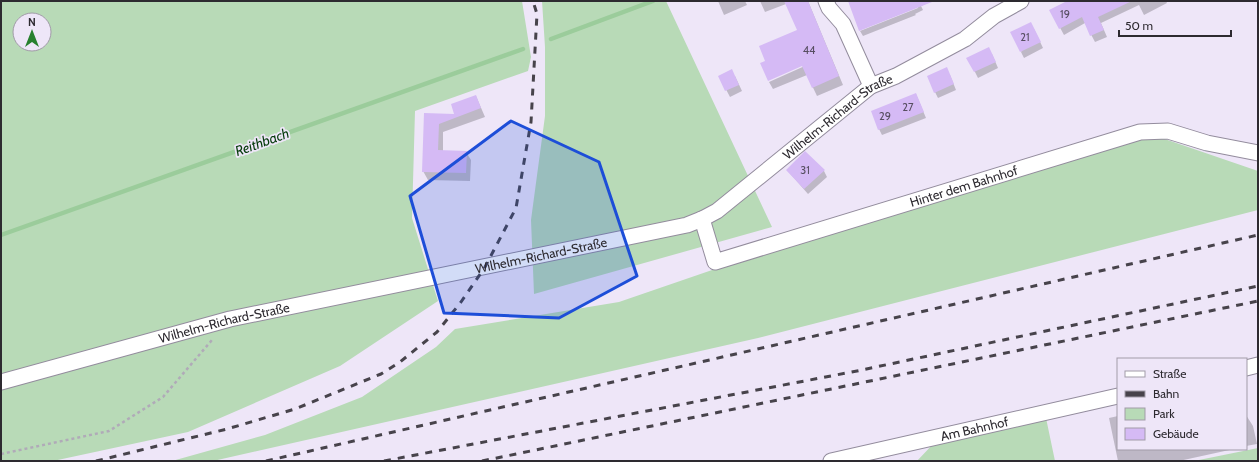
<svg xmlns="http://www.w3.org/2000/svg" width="1259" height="462" font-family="Cabin,sans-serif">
<rect width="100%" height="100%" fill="#eee6f8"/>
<path fill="#b8dab7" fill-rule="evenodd" d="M 1,1 L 522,1 L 531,57 L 528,71 L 415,111 L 412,218 L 438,301 L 340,366 L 188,432 L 53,461 L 1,461 ZM 20,20 L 44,20 L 44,44 L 20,44 Z
M 542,1 L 666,1 L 772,227 L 534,294 L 531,220 L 545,116 L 545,47 Z
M 1153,135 L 1258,171 L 1258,210 L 758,338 L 213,461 L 172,461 L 265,435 L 362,397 L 436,347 L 455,329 L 619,302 L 782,246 Z
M 1046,418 L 1055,461 L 917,461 L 934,443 Z
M 1258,448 L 1258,461 L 1194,461 Z"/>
<path fill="#0003" d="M 718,1 L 745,1 L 747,5 L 724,15 Z
M 760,1 L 808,1 L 843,85 L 817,96 L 807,75 L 773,89 L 769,82 L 807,65 L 806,64 L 766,61 L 799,30 L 786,4 L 765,12 Z
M 849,1 L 932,1 L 921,6 L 923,10 L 915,14 L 916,15 L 863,36 L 860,31 L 918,8 L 918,6 Z
M 1069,1 L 1166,1 L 1167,3 L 1144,15 L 1139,5 L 1101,23 L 1107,37 L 1095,42 L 1085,23 L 1064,35 L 1051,11 Z
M 1034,29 L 1043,48 L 1024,58 L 1021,52 Z
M 992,54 L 998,68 L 978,78 L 968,58 Z
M 950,75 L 956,90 L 938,98 L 935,92 Z
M 719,76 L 735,76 L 742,91 L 730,97 Z
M 916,94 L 926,118 L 882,135 L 879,129 Z
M 476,96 L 485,117 L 443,132 L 443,151 L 466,152 L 471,160 L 470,181 L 428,180 L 423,171 L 425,114 L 456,115 Z
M 787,170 L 824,171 L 827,177 L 808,194 Z
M 1246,415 L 1253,426 L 1257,444 L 1246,446 Z
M 1118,416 L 1118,449 L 1234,449 L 1179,461 L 1118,461 L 1109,418 Z"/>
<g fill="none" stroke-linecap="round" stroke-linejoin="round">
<path stroke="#9bcc9b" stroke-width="4.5" d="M 551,39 L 653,1
M 1,235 L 523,49"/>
</g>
<path fill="#d5baf5" d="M 784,1 L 808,1 L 839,76 L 812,88 L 802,66 L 768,81 L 760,63 L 765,61 L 759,46 L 797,30 Z
M 848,1 L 932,1 L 932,2 L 859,31 Z
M 1067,1 L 1132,1 L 1098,17 L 1104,30 L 1090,36 L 1082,17 L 1059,29 L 1049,10 Z
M 1031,22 L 1041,42 L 1020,52 L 1010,32 Z
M 989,47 L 996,62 L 974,72 L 966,58 Z
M 947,67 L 954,84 L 934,93 L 927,76 Z
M 732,69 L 739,85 L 725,91 L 718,76 Z
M 916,93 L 924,112 L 878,130 L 871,111 Z
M 476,95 L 481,108 L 439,124 L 438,150 L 467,151 L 466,173 L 422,172 L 424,113 L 454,114 L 451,104 Z
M 805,151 L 825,170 L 804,189 L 786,170 Z"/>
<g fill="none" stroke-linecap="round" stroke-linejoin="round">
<defs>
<g id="minor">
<path d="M 826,1 L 829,8 L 843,24 L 871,86"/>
<path id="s1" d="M 702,219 L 715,262 L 1140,132 L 1168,131 L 1207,143 L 1258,153"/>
<path d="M 1246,368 L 1258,365"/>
<path id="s2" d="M 1,382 L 230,319 L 687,225 L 702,219 L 717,211 L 871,86 L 896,76 L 965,39 L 994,16 L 1021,1"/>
<path id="s3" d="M 831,461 L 1118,396"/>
</g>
</defs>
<use href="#minor" stroke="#938c9d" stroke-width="17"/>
<path stroke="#b0aab8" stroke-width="2.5" stroke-dasharray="3 3" stroke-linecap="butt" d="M 1,454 L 109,431 L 163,397 L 212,340"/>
<use href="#minor" stroke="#fff" stroke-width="15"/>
<path stroke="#47434b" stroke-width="3" stroke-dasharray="7 7" stroke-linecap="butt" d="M 96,461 L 227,429 L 295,409 L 381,374 L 400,362 L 437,332 L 461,302 L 485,267 L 516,208 L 531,122 L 537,14 L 533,1
M 266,461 L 1258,235
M 384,461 L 857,371 L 1258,286
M 482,461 L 1258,301"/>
</g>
<path fill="#1d4ed8" fill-opacity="0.2" stroke="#1d4ed8" stroke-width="3" stroke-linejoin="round" d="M 511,121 L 599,162 L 637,276 L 559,318 L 444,313 L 410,196 Z"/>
<g text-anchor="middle" stroke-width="3.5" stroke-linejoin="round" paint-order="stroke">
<g font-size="11" fill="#574e61">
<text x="1065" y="18">19</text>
<text x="1025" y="41">21</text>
<text x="809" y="54">44</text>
<text x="908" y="111">27</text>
<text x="885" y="120">29</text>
<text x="805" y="174">31</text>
</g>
<g font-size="13" fill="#2d2a30" stroke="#eee6f8">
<text dy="5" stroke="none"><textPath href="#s2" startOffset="891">Wilhelm-Richard-Straße</textPath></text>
<text dy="5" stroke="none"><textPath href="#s1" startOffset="305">Hinter dem Bahnhof</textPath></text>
<text dy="5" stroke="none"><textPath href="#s2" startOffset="555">Wilhelm-Richard-Straße</textPath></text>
<text dy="5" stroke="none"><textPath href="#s2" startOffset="231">Wilhelm-Richard-Straße</textPath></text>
<text dy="5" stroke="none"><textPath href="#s3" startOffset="147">Am Bahnhof</textPath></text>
</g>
<g font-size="14" font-style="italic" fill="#053b0b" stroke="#eee6f8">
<text transform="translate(262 142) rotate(-20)" y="5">Reithbach</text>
</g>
</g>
<rect width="1259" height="462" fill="none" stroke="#2d2a30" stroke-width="4"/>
<rect x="1117" y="358" width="130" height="92" fill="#eee6f8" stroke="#a19ba8"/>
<rect x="1125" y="371" width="20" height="6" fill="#ffffff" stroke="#a19ba8"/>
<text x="1153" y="378" font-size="12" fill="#2d2a30">Straße</text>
<rect x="1125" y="391" width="20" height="6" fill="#47434b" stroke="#a19ba8"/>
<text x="1153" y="398" font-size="12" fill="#2d2a30">Bahn</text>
<rect x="1125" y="408" width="20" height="12" fill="#b8dab7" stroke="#a19ba8"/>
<text x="1153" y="418" font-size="12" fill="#2d2a30">Park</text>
<rect x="1125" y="428" width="20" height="12" fill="#d5baf5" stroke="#a19ba8"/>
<text x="1153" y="438" font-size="12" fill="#2d2a30">Gebäude</text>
<g transform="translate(32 32)"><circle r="19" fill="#eee6f8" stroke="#a19ba8"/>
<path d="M0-3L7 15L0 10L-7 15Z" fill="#28802f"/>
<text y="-6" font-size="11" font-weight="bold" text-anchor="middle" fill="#2d2a30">N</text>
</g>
<path d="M1119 30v6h112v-6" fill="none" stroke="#2d2a30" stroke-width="2"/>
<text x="1125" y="30" font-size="12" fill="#2d2a30" stroke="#eee6f8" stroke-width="3" paint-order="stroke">50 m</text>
</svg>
